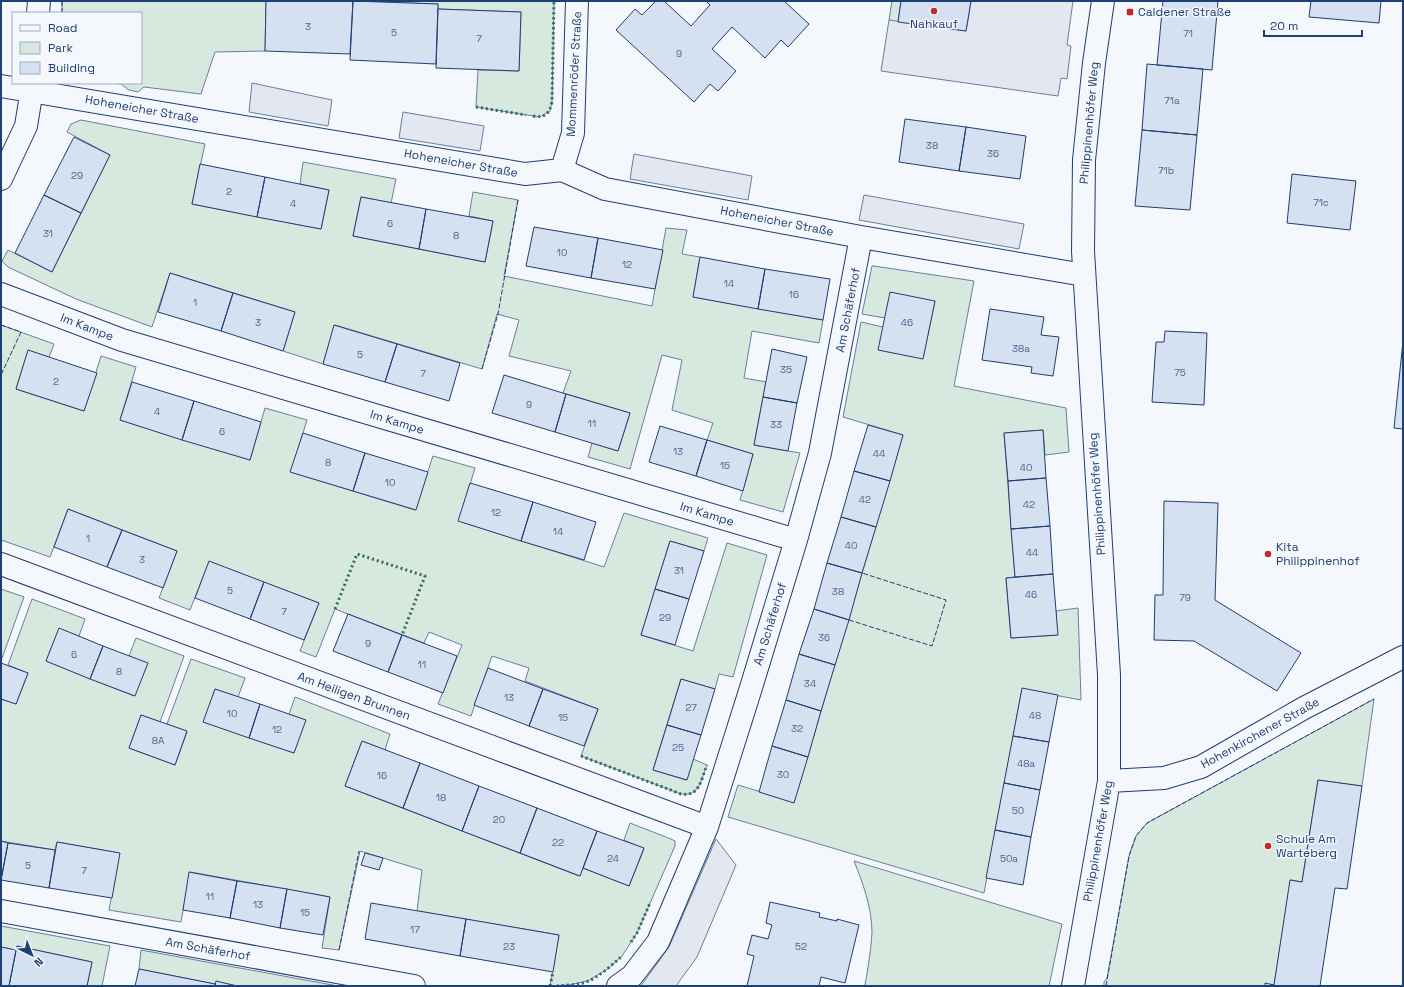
<svg xmlns="http://www.w3.org/2000/svg" width="1404" height="987" font-family="'Space Grotesk',sans-serif">
<rect width="100%" height="100%" fill="#f4f7fb"/>
<path fill="#d7e8df" stroke="#687fa3" d="M 62,1 L 266,1 L 265,51 L 215,52 L 201,94 L 144,87 L 138,92 L 129,90 L 121,84 L 111,83 L 141,83 L 141,13 L 62,13 Z
M 353,1 L 554,1 L 552,102 L 550,111 L 540,117 L 476,107 L 478,70 L 519,71 L 521,12 L 438,9 L 438,4 Z
M 892,1 L 901,1 L 898,22 L 889,20 Z
M 81,120 L 205,144 L 192,204 L 321,229 L 329,190 L 300,184 L 303,162 L 396,179 L 391,203 L 361,197 L 353,236 L 485,262 L 493,221 L 469,216 L 473,192 L 518,200 L 504,276 L 652,306 L 666,228 L 687,230 L 682,254 L 700,257 L 693,297 L 823,320 L 819,343 L 752,331 L 744,378 L 766,382 L 754,445 L 800,453 L 783,512 L 740,500 L 753,454 L 707,440 L 713,423 L 672,410 L 682,360 L 662,355 L 630,469 L 588,457 L 592,443 L 618,451 L 630,413 L 563,393 L 571,371 L 509,356 L 519,320 L 497,314 L 482,369 L 335,325 L 323,364 L 283,351 L 295,312 L 170,273 L 152,327 L 76,299 L 8,267 L 2,261 L 8,250 L 52,272 L 110,155 L 67,132 L 71,124 Z
M 872,266 L 874,266 L 974,281 L 954,386 L 1066,408 L 1069,452 L 1045,455 L 1043,430 L 1004,433 L 1015,577 L 1006,578 L 1011,638 L 1057,635 L 1056,611 L 1078,608 L 1081,700 L 1022,689 L 984,893 L 728,817 L 738,785 L 794,802 L 903,435 L 843,417 L 861,322 L 883,327 L 923,358 L 935,301 L 885,318 L 862,314 Z
M 1,325 L 54,344 L 49,357 L 28,351 L 16,389 L 84,411 L 101,356 L 136,367 L 120,420 L 250,460 L 265,408 L 307,420 L 291,472 L 415,510 L 433,456 L 475,468 L 459,521 L 604,567 L 624,513 L 708,538 L 704,551 L 670,541 L 641,635 L 693,651 L 727,543 L 767,555 L 733,677 L 719,674 L 715,689 L 681,679 L 653,770 L 686,780 L 693,759 L 707,765 C 701,779 700,797 681,794 L 581,756 L 598,709 L 525,681 L 529,668 L 492,656 L 471,716 L 438,704 L 462,645 L 429,632 L 424,643 L 335,609 L 316,657 L 300,651 L 319,603 L 209,562 L 190,610 L 159,598 L 177,551 L 68,509 L 50,557 L 1,540 Z
M 1,589 L 24,597 L 1,661 Z
M 32,599 L 85,619 L 79,636 L 59,629 L 46,661 L 134,696 L 147,664 L 129,656 L 136,638 L 184,656 L 160,722 L 141,715 L 129,748 L 175,765 L 187,732 L 167,724 L 191,659 L 245,678 L 238,697 L 215,689 L 204,722 L 294,753 L 305,720 L 289,714 L 295,697 L 390,734 L 385,750 L 362,741 L 345,786 L 579,876 L 583,868 L 629,886 L 644,849 L 624,840 L 630,823 L 671,839 L 675,841 L 675,846 L 637,933 L 622,956 L 609,968 L 588,981 L 569,985 L 550,986 L 559,935 L 417,911 L 422,870 L 360,851 L 339,950 L 322,948 L 330,897 L 190,872 L 181,922 L 109,910 L 119,853 L 57,842 L 55,850 L 1,841 L 1,699 L 16,704 L 28,673 L 8,665 Z
M 1374,699 L 1362,786 L 1318,780 L 1302,882 L 1291,880 L 1274,985 L 1266,984 L 1265,986 L 1104,986 L 1104,982 L 1107,978 L 1129,856 L 1136,836 L 1147,823 Z
M 854,861 L 1062,924 L 1049,986 L 869,986 L 865,985 C 868,968 871,950 872,933 C 872,908 863,883 854,861 Z
M 1,926 L 110,946 L 102,986 L 87,986 L 92,962 L 17,946 L 16,950 L 1,947 Z
M 141,950 L 338,986 L 237,986 L 216,982 L 215,984 L 139,969 Z"/>
<path fill="#e3e8f0" stroke="#687fa3" d="M 971,1 L 1073,1 L 1067,45 L 1071,46 L 1067,79 L 1061,78 L 1058,96 L 881,71 L 889,20 L 966,31 Z
M 252,83 L 332,100 L 328,126 L 249,112 Z
M 403,112 L 484,126 L 480,151 L 399,138 Z
M 634,154 L 752,176 L 748,200 L 630,179 Z
M 864,195 L 1024,224 L 1019,249 L 859,220 Z
M 716,839 L 736,865 L 697,957 L 676,986 L 640,986 L 643,983 L 669,947 Z"/>
<path fill="#d5e0f0" stroke="#1d3f73" d="M 266,1 L 353,1 L 350,54 L 265,51 Z
M 353,1 L 438,4 L 436,64 L 350,60 Z
M 656,1 L 664,1 L 691,26 L 710,5 L 706,1 L 784,1 L 809,24 L 788,47 L 781,40 L 765,58 L 732,27 L 712,49 L 736,71 L 718,91 L 710,84 L 694,102 L 616,30 L 635,9 L 642,15 Z
M 901,1 L 971,1 L 966,31 L 898,22 Z
M 1163,1 L 1218,1 L 1212,70 L 1157,65 Z
M 1311,1 L 1381,1 L 1379,23 L 1309,17 Z
M 438,9 L 521,12 L 519,71 L 436,68 Z
M 1147,64 L 1203,69 L 1197,135 L 1142,130 Z
M 905,119 L 966,127 L 959,171 L 899,162 Z
M 966,127 L 1026,136 L 1020,179 L 959,171 Z
M 1142,130 L 1197,135 L 1190,210 L 1135,206 Z
M 74,137 L 110,155 L 81,213 L 44,195 Z
M 200,164 L 265,177 L 257,217 L 192,204 Z
M 1292,174 L 1356,181 L 1350,230 L 1287,223 Z
M 265,177 L 329,190 L 321,229 L 257,217 Z
M 44,195 L 81,213 L 52,272 L 15,253 Z
M 361,197 L 426,209 L 419,249 L 353,236 Z
M 426,209 L 493,221 L 485,262 L 419,249 Z
M 534,227 L 598,238 L 591,278 L 526,266 Z
M 598,238 L 663,250 L 655,289 L 591,278 Z
M 700,257 L 765,269 L 758,309 L 693,297 Z
M 765,269 L 830,279 L 823,320 L 758,309 Z
M 170,273 L 233,293 L 221,331 L 158,312 Z
M 890,292 L 935,301 L 923,359 L 878,350 Z
M 233,293 L 295,312 L 283,351 L 221,331 Z
M 990,309 L 1044,317 L 1041,335 L 1059,337 L 1053,376 L 1031,373 L 1032,367 L 982,360 Z
M 334,325 L 397,344 L 385,382 L 323,364 Z
M 1165,331 L 1207,333 L 1204,405 L 1152,402 L 1156,342 L 1164,342 Z
M 1403,341 L 1403,429 L 1394,428 Z
M 397,344 L 460,363 L 449,401 L 385,382 Z
M 772,349 L 807,357 L 797,403 L 763,397 Z
M 28,350 L 97,373 L 84,411 L 16,389 Z
M 504,375 L 566,394 L 555,432 L 492,413 Z
M 132,382 L 194,401 L 182,440 L 120,420 Z
M 566,394 L 630,413 L 618,451 L 555,432 Z
M 763,397 L 797,403 L 788,451 L 754,445 Z
M 194,401 L 261,422 L 250,460 L 182,440 Z
M 868,425 L 903,435 L 890,481 L 854,471 Z
M 660,426 L 707,440 L 696,476 L 649,462 Z
M 1043,430 L 1046,478 L 1008,481 L 1004,433 Z
M 303,433 L 365,453 L 353,491 L 290,472 Z
M 707,440 L 753,454 L 743,491 L 696,476 Z
M 365,453 L 428,472 L 416,510 L 353,491 Z
M 854,471 L 890,481 L 876,527 L 841,517 Z
M 1046,478 L 1050,526 L 1011,529 L 1008,481 Z
M 470,483 L 533,502 L 521,541 L 458,521 Z
M 1164,501 L 1218,503 L 1215,600 L 1301,653 L 1277,691 L 1194,641 L 1154,640 L 1155,595 L 1163,595 Z
M 533,502 L 596,522 L 584,560 L 521,541 Z
M 68,509 L 122,530 L 107,567 L 54,547 Z
M 841,517 L 876,527 L 862,573 L 827,563 Z
M 1050,526 L 1053,574 L 1015,577 L 1011,529 Z
M 122,530 L 177,551 L 163,588 L 107,567 Z
M 670,541 L 704,551 L 689,599 L 655,589 Z
M 209,561 L 264,582 L 250,619 L 195,598 Z
M 827,563 L 862,573 L 849,620 L 814,609 Z
M 1053,574 L 1058,635 L 1011,638 L 1006,578 Z
M 264,582 L 319,603 L 304,640 L 250,619 Z
M 655,589 L 689,599 L 675,645 L 641,635 Z
M 814,609 L 849,620 L 835,665 L 799,654 Z
M 348,614 L 402,635 L 388,672 L 333,651 Z
M 59,628 L 103,646 L 90,679 L 46,661 Z
M 402,635 L 457,656 L 443,693 L 388,672 Z
M 103,646 L 148,663 L 135,696 L 90,679 Z
M 799,654 L 835,665 L 821,711 L 786,700 Z
M 1,663 L 28,673 L 16,704 L 1,699 Z
M 488,668 L 543,689 L 529,726 L 474,705 Z
M 681,679 L 715,689 L 701,735 L 667,725 Z
M 1022,688 L 1058,695 L 1049,742 L 1013,736 Z
M 215,689 L 260,704 L 249,738 L 203,722 Z
M 543,689 L 598,709 L 584,746 L 529,726 Z
M 786,700 L 821,711 L 808,757 L 772,746 Z
M 260,704 L 306,720 L 294,753 L 249,738 Z
M 141,715 L 187,731 L 175,765 L 129,748 Z
M 667,725 L 701,735 L 687,780 L 653,770 Z
M 1013,736 L 1049,742 L 1040,790 L 1004,783 Z
M 362,741 L 420,763 L 403,808 L 345,786 Z
M 772,746 L 808,757 L 794,803 L 759,792 Z
M 420,763 L 479,786 L 462,831 L 403,808 Z
M 1318,780 L 1362,786 L 1347,889 L 1335,888 L 1320,986 L 1265,986 L 1265,983 L 1274,985 L 1290,880 L 1302,882 Z
M 1004,783 L 1040,790 L 1031,837 L 995,830 Z
M 479,786 L 537,808 L 520,853 L 462,831 Z
M 537,808 L 597,831 L 580,876 L 520,853 Z
M 995,830 L 1031,837 L 1023,885 L 986,878 Z
M 597,831 L 644,848 L 629,886 L 583,868 Z
M 1,841 L 8,843 L 1,880 Z
M 57,842 L 120,853 L 112,898 L 49,888 Z
M 8,843 L 55,850 L 49,888 L 1,880 Z
M 365,853 L 383,858 L 379,870 L 361,865 Z
M 189,872 L 237,881 L 230,918 L 183,910 Z
M 237,881 L 287,889 L 280,928 L 230,918 Z
M 287,889 L 330,897 L 323,935 L 280,928 Z
M 770,902 L 820,913 L 819,917 L 837,921 L 837,919 L 859,925 L 845,983 L 821,977 L 819,986 L 747,986 L 754,956 L 747,954 L 752,935 L 768,939 L 772,925 L 766,923 Z
M 371,903 L 466,919 L 460,956 L 365,939 Z
M 466,919 L 559,935 L 553,972 L 460,956 Z
M 17,946 L 92,962 L 87,986 L 9,986 Z
M 1,947 L 16,950 L 9,986 L 1,986 Z
M 139,969 L 215,984 L 215,986 L 135,986 Z
M 216,981 L 237,986 L 215,986 Z"/>
<g fill="none" stroke-linecap="round" stroke-linejoin="round">
<defs>
<path id="minor" d="M 38,13 L 39,1
M 1,86 L 525,174 L 562,170 L 605,189 L 861,237 L 1084,275
M 562,170 L 573,133 L 577,1
M 1,179 L 26,126 L 33,83
M 1,294 L 122,340 L 796,540
M 1,564 L 707,827
M 1109,781 L 1164,778 L 1201,767 L 1304,708 L 1403,657
M 1,911 L 414,986
M 618,986 L 632,976 L 658,942 L 707,827 L 750,691 L 796,540 L 820,453 L 861,237
M 1073,986 L 1109,781 L 1109,675 L 1083,251 L 1084,160 L 1094,63 L 1103,1"/>
</defs>
<use href="#minor" stroke="#1d3f73" stroke-width="24"/>
<use href="#minor" stroke="#f4f7fb" stroke-width="22"/>
<path stroke="#2c6c60" stroke-width="3" stroke-dasharray="2 3" stroke-linecap="butt" d="M 476,107 L 526,115
M 533,116 C 545,118 549,114 552,102 L 554,1
M 335,609 L 357,554 L 425,576 L 402,635
M 581,756 L 681,794 C 700,797 701,779 707,765
M 631,942 L 637,933 L 650,903
M 550,986 L 553,972
M 557,986 C 567,985 579,985 589,981 C 601,975 612,965 622,956"/>
<path stroke="#1d3f73" stroke-width="1" stroke-dasharray="5 2" stroke-linecap="butt" d="M 62,13 L 62,1
M 1,325 L 21,332 L 1,375
M 482,369 L 498,314 L 518,200
M 849,620 L 932,646 L 946,600 L 862,573
M 339,950 L 359,851
M 1106,986 L 1129,856 L 1136,836 L 1147,823 L 1374,699"/>
</g>
<g fill="#c62828" stroke="#f4f7fb" stroke-width="1.5">
<circle cx="934" cy="11" r="4"/>
<rect x="1126" y="8" width="8" height="8" rx="2"/>
<circle cx="1268" cy="554" r="4"/>
<circle cx="1268" cy="846" r="4"/>
</g>
<g text-anchor="middle" stroke-width="3" stroke-linejoin="round" paint-order="stroke">
<g font-size="10" fill="#4b6792">
<text x="308" y="30">3</text>
<text x="394" y="36">5</text>
<text x="1188" y="37">71</text>
<text x="479" y="42">7</text>
<text x="679" y="57">9</text>
<text x="1172" y="104">71a</text>
<text x="932" y="149">38</text>
<text x="993" y="157">36</text>
<text x="1166" y="174">71b</text>
<text x="77" y="179">29</text>
<text x="229" y="195">2</text>
<text x="1321" y="206">71c</text>
<text x="293" y="207">4</text>
<text x="390" y="227">6</text>
<text x="48" y="237">31</text>
<text x="456" y="239">8</text>
<text x="562" y="256">10</text>
<text x="627" y="268">12</text>
<text x="729" y="287">14</text>
<text x="794" y="298">16</text>
<text x="195" y="306">1</text>
<text x="258" y="326">3</text>
<text x="907" y="326">46</text>
<text x="1021" y="352">38a</text>
<text x="360" y="358">5</text>
<text x="786" y="373">35</text>
<text x="1180" y="376">75</text>
<text x="423" y="377">7</text>
<text x="56" y="385">2</text>
<text x="529" y="408">9</text>
<text x="157" y="415">4</text>
<text x="592" y="427">11</text>
<text x="776" y="428">33</text>
<text x="222" y="435">6</text>
<text x="678" y="455">13</text>
<text x="879" y="457">44</text>
<text x="328" y="466">8</text>
<text x="725" y="469">15</text>
<text x="1026" y="471">40</text>
<text x="390" y="486">10</text>
<text x="865" y="503">42</text>
<text x="1029" y="508">42</text>
<text x="496" y="516">12</text>
<text x="558" y="535">14</text>
<text x="88" y="542">1</text>
<text x="851" y="549">40</text>
<text x="1032" y="556">44</text>
<text x="142" y="563">3</text>
<text x="679" y="574">31</text>
<text x="230" y="594">5</text>
<text x="838" y="595">38</text>
<text x="1031" y="598">46</text>
<text x="1185" y="601">79</text>
<text x="284" y="615">7</text>
<text x="665" y="621">29</text>
<text x="824" y="641">36</text>
<text x="368" y="647">9</text>
<text x="74" y="658">6</text>
<text x="422" y="668">11</text>
<text x="119" y="675">8</text>
<text x="810" y="687">34</text>
<text x="509" y="701">13</text>
<text x="691" y="711">27</text>
<text x="232" y="717">10</text>
<text x="1035" y="719">48</text>
<text x="563" y="721">15</text>
<text x="797" y="732">32</text>
<text x="277" y="733">12</text>
<text x="158" y="744">8A</text>
<text x="678" y="751">25</text>
<text x="1026" y="767">48a</text>
<text x="783" y="778">30</text>
<text x="382" y="779">16</text>
<text x="441" y="801">18</text>
<text x="1018" y="814">50</text>
<text x="499" y="823">20</text>
<text x="558" y="846">22</text>
<text x="613" y="862">24</text>
<text x="1009" y="862">50a</text>
<text x="28" y="869">5</text>
<text x="84" y="874">7</text>
<text x="210" y="900">11</text>
<text x="258" y="908">13</text>
<text x="305" y="916">15</text>
<text x="415" y="933">17</text>
<text x="509" y="950">23</text>
<text x="801" y="950">52</text>
</g>
<g font-size="12" fill="#1d3f73" stroke="#f4f7fb" text-anchor="start">
<text x="1138" y="16">Caldener Straße</text>
<text x="934" y="28" text-anchor="middle">Nahkauf</text>
<text x="1276" y="551">Kita<tspan x="1276" dy="14">Philippinenhof</tspan></text>
<text x="1276" y="843">Schule Am<tspan x="1276" dy="14">Warteberg</tspan></text>
</g>
<g font-size="12" fill="#1d3f73" stroke="#f4f7fb">
<text transform="translate(574 74) rotate(-87)" y="4">Mommenröder Straße</text>
<text transform="translate(142 109) rotate(10)" y="4">Hoheneicher Straße</text>
<text transform="translate(1089 123) rotate(-85)" y="4">Philippinenhöfer Weg</text>
<text transform="translate(461 163) rotate(10)" y="4">Hoheneicher Straße</text>
<text transform="translate(777 221) rotate(11)" y="4">Hoheneicher Straße</text>
<text transform="translate(848 310) rotate(-79)" y="4">Am Schäferhof</text>
<text transform="translate(87 327) rotate(21)" y="4">Im Kampe</text>
<text transform="translate(397 422) rotate(17)" y="4">Im Kampe</text>
<text transform="translate(1097 494) rotate(-94)" y="4">Philippinenhöfer Weg</text>
<text transform="translate(707 514) rotate(17)" y="4">Im Kampe</text>
<text transform="translate(770 624) rotate(-73)" y="4">Am Schäferhof</text>
<text transform="translate(354 696) rotate(20)" y="4">Am Heiligen Brunnen</text>
<text transform="translate(1260 733) rotate(-29)" y="4">Hohenkirchener Straße</text>
<text transform="translate(1098 841) rotate(-80)" y="4">Philippinenhöfer Weg</text>
<text transform="translate(208 949) rotate(10)" y="4">Am Schäferhof</text>
</g>
</g>
<rect width="1404" height="987" fill="none" stroke="#1d3f73" stroke-width="4"/>
<rect x="12" y="12" width="130" height="72" fill="#f4f7fb" stroke="#9eadc5"/>
<rect x="20" y="25" width="20" height="6" fill="#f4f7fb" stroke="#9eadc5"/>
<text x="48" y="32" font-size="12" fill="#1d3f73">Road</text>
<rect x="20" y="42" width="20" height="12" fill="#d7e8df" stroke="#9eadc5"/>
<text x="48" y="52" font-size="12" fill="#1d3f73">Park</text>
<rect x="20" y="62" width="20" height="12" fill="#d5e0f0" stroke="#9eadc5"/>
<text x="48" y="72" font-size="12" fill="#1d3f73">Building</text>
<g transform="translate(32 955) rotate(137)" stroke="#f4f7fb" stroke-width="3" paint-order="stroke">
<path d="M0-3L7 15L0 10L-7 15Z" fill="#1d3f73"/>
<text y="-6" font-size="11" font-weight="bold" text-anchor="middle" fill="#1d3f73">N</text>
</g>
<path d="M1264 30v6h98v-6" fill="none" stroke="#1d3f73" stroke-width="2"/>
<text x="1270" y="30" font-size="12" fill="#1d3f73" stroke="#f4f7fb" stroke-width="3" paint-order="stroke">20 m</text>
</svg>
